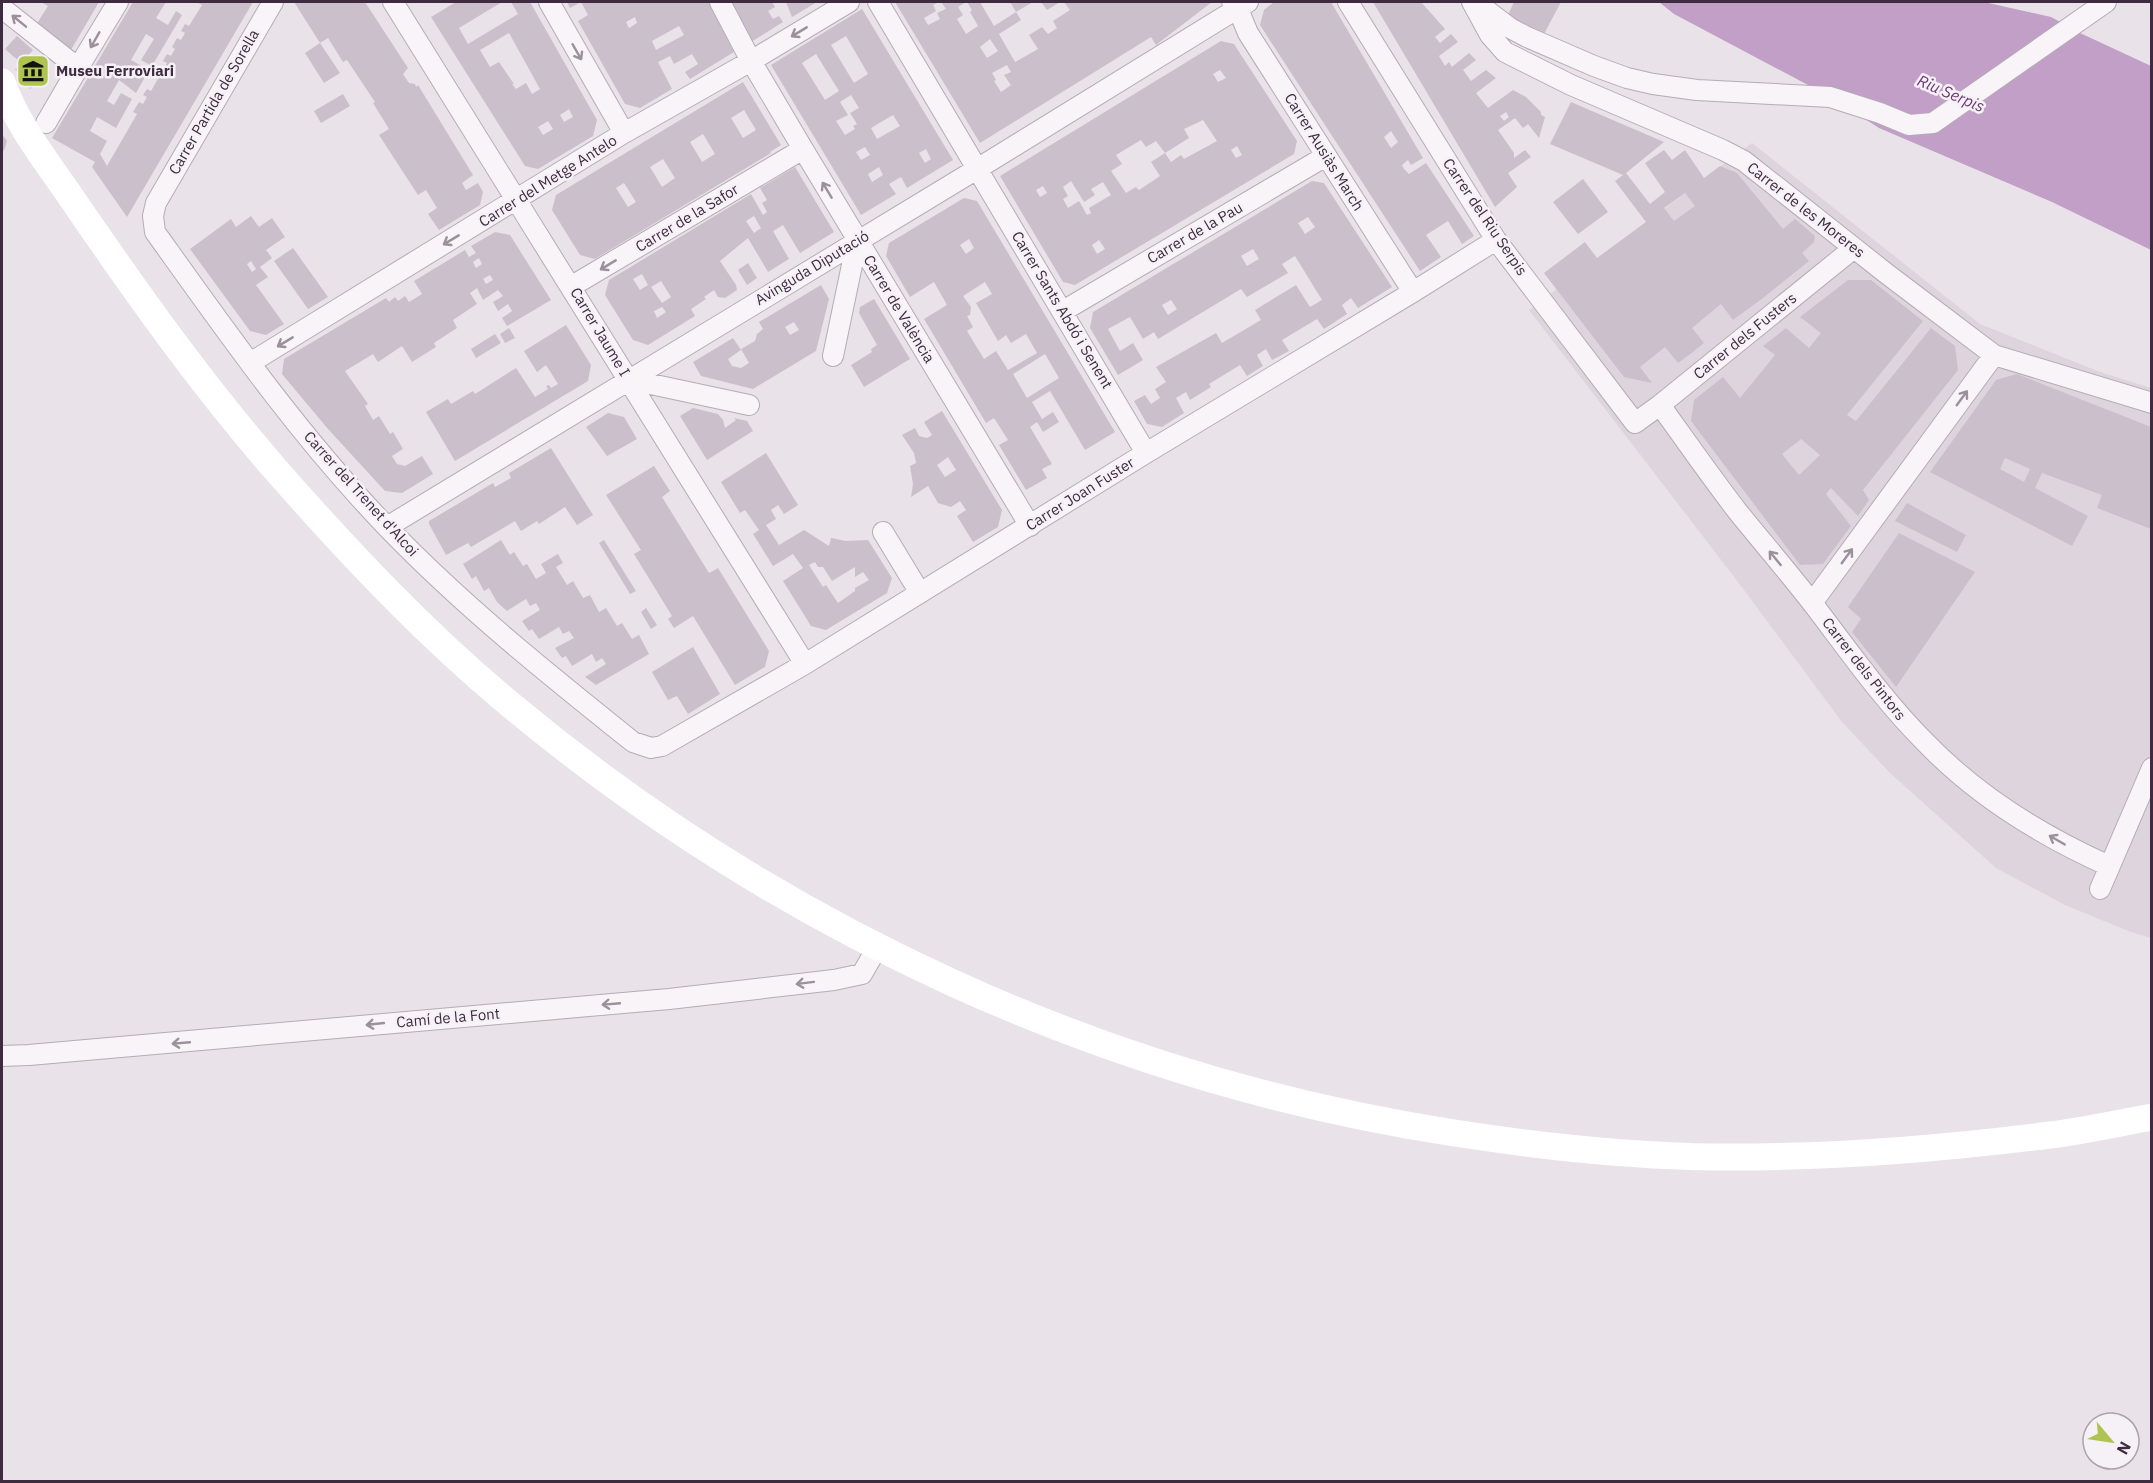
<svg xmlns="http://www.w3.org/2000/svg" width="2153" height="1483" font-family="'IBM Plex Sans',sans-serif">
<rect width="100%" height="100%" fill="#e9e2e9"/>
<path fill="#ddd4de" d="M 1752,143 L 1980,324 L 2100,372 L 2151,388 L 2151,938 L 2131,932 L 2065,905 L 1996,868 L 1890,773 L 1842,722 L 1735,578 L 1529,310 Z"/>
<path fill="#c19fc6" d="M 1659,2 L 1984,2 L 2051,17 L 2080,33 L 2151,66 L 2151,250 L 2052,202 L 1879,128 L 1817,88 L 1808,85 L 1674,14 Z"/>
<path fill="#cbbfcc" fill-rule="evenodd" d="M 41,2 L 99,2 L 68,55 L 36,25 L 48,6 Z
M 133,2 L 166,2 L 156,18 L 168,25 L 176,11 L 182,15 L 152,66 L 141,60 L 154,39 L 146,34 L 131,60 L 149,70 L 136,93 L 119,80 L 107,101 L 114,105 L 121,93 L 132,99 L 116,128 L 97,117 L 90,131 L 107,141 L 100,154 L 107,166 L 137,114 L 133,112 L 139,102 L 143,104 L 147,97 L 143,95 L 147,89 L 151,91 L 167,63 L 163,61 L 167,54 L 171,56 L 175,49 L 172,47 L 177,38 L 181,40 L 185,33 L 181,31 L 185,24 L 189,26 L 202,5 L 196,2 L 253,2 L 127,217 L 92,167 L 95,162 L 52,138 Z
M 294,2 L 365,2 L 408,68 L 403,74 L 409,83 L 415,84 L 416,87 L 418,85 L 473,175 L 462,183 L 466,190 L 478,183 L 483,192 L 480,205 L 439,230 L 428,214 L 437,208 L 426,190 L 418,195 L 379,135 L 389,129 L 373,103 L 375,102 L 347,60 L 343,62 L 328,38 L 320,43 Z
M 456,2 L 502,2 L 459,28 L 468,44 L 518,14 L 511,2 L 530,2 L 597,120 L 593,136 L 538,169 L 525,166 L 431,17 ZM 509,33 L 540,89 L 532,94 L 526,83 L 516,89 L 512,84 L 514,84 L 499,62 L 490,67 L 480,50 ZM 569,109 L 573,117 L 564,122 L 560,115 ZM 548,121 L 553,129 L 543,135 L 538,127 Z
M 567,2 L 709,2 L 734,52 L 690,79 L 685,72 L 698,64 L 692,54 L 674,64 L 670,56 L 658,62 L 672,89 L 640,108 L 625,104 L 578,21 L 588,15 L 581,2 L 570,8 ZM 635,17 L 637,23 L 629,28 L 626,22 ZM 679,26 L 684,35 L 656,50 L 652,41 Z
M 730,2 L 772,2 L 775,7 L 768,11 L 773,19 L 779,16 L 783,22 L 751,42 Z
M 786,2 L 817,2 L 792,17 Z
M 895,2 L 939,2 L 933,5 L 936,11 L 924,18 L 928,25 L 940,19 L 937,13 L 946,9 L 941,2 L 966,2 L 958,7 L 963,15 L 957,19 L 966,34 L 978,26 L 970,12 L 972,10 L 967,2 L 980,2 L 994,26 L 1016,12 L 1010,2 L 1033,2 L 1016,12 L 1021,20 L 999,34 L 1015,62 L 1038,49 L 1029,35 L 1042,27 L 1048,34 L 1057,28 L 1053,21 L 1070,10 L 1064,2 L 1212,2 L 1156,45 L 1151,37 L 980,143 ZM 990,39 L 998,51 L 987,58 L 980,47 ZM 1007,65 L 1011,72 L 1004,75 L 1011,85 L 1001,92 L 994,81 L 996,80 L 992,73 Z
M 1041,2 L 1060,2 L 1047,10 Z
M 1274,2 L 1331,2 L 1423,158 L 1411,165 L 1408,160 L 1402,165 L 1404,169 L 1409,174 L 1426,163 L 1474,236 L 1462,244 L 1448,221 L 1426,235 L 1441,257 L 1420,271 L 1260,25 L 1264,10 ZM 1391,131 L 1398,142 L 1391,148 L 1384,137 Z
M 1373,2 L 1421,2 L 1445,29 L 1435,37 L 1440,43 L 1451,34 L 1458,42 L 1439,56 L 1445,66 L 1449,62 L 1452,67 L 1469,53 L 1476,60 L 1463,70 L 1471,81 L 1486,70 L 1496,78 L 1476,93 L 1488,108 L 1513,90 L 1526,97 L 1541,112 L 1541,115 L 1545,117 L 1539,138 L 1528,124 L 1523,128 L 1515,118 L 1498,130 L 1514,153 L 1514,158 L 1525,150 L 1531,157 L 1508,173 L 1517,187 L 1495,207 ZM 1506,112 L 1509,117 L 1504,121 L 1500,116 Z
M 1514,2 L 1561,2 L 1544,34 L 1508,15 Z
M 862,9 L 953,160 L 907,188 L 901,177 L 889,184 L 896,194 L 861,215 L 771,65 ZM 846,36 L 868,74 L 854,83 L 831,45 ZM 816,54 L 839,91 L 825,100 L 802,63 ZM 851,95 L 859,108 L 850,113 L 857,124 L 853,126 L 855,129 L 845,135 L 836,121 L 848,115 L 840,102 ZM 893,115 L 900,126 L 877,139 L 871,128 ZM 865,147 L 870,155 L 861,160 L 856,152 ZM 926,149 L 931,159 L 925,163 L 919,153 ZM 879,167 L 883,175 L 872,182 L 868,174 Z
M 17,36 L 33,50 L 21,63 L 5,49 Z
M 1221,41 L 1234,44 L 1297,141 L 1294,154 L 1075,285 L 1063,282 L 1000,176 ZM 1220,70 L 1226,78 L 1218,82 L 1213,74 ZM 1203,120 L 1217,141 L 1184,159 L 1181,155 L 1171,162 L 1165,153 L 1151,162 L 1160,176 L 1139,190 L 1136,187 L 1126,193 L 1111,171 L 1122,164 L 1116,155 L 1141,140 L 1146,147 L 1156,141 L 1165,153 L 1189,138 L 1184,129 ZM 1237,146 L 1242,155 L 1236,158 L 1231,150 ZM 1071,181 L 1084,202 L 1095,195 L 1091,189 L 1103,182 L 1111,195 L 1089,208 L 1091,213 L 1087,215 L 1079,201 L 1068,208 L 1063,199 L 1068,196 L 1063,187 ZM 1043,186 L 1047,193 L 1040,197 L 1036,190 ZM 1099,240 L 1105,249 L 1097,254 L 1092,245 Z
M 320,43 L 340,73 L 324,83 L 305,53 Z
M 35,54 L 50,73 L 30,89 L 15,69 Z
M 743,82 L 781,145 L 770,152 L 771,153 L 595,259 L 580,255 L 552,210 L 556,195 ZM 744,110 L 756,130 L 743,138 L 731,118 ZM 703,134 L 715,154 L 702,162 L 690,142 ZM 663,159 L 675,178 L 662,187 L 650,167 ZM 624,183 L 636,202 L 628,207 L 616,188 Z
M 343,94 L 350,106 L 321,123 L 314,111 Z
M 1571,102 L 1664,142 L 1626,173 L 1650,204 L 1665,192 L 1645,163 L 1664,150 L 1672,160 L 1685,150 L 1704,178 L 1720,166 L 1737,173 L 1783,229 L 1795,219 L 1815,236 L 1814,242 L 1802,253 L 1809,261 L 1763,298 L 1733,320 L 1721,304 L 1692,328 L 1704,343 L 1689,355 L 1678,363 L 1665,347 L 1640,367 L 1652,383 L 1624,377 L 1544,273 L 1585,242 L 1597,258 L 1646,222 L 1615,181 L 1623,175 L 1550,144 ZM 1685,193 L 1695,206 L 1674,221 L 1664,208 Z
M 2,134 L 7,141 L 5,148 L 2,153 Z
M 795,167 L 834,232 L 800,253 L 783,225 L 773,231 L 789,259 L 768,272 L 748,238 L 720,261 L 736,285 L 737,290 L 725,298 L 718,297 L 714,290 L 704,297 L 706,299 L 691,309 L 695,316 L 648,345 L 633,340 L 605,295 L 609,280 L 751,194 L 763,215 L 767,212 L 762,203 L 767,200 L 760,188 ZM 754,216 L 761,228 L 754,233 L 746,221 ZM 642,274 L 648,285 L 640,290 L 633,279 ZM 661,281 L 671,297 L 662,303 L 651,287 ZM 662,307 L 666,312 L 657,318 L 654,311 Z
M 1583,179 L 1608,212 L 1578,234 L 1553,202 Z
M 1312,181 L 1324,183 L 1392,287 L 1358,308 L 1351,298 L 1342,305 L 1347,314 L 1324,329 L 1317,319 L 1282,340 L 1289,351 L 1272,360 L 1266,349 L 1257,355 L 1263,366 L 1247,376 L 1240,365 L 1209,384 L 1211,387 L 1190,400 L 1186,392 L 1176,398 L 1184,413 L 1162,427 L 1147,424 L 1134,401 L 1145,395 L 1151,404 L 1160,398 L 1155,389 L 1166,382 L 1156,367 L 1216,333 L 1222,343 L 1261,320 L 1255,310 L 1296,285 L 1310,307 L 1322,300 L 1295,256 L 1282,264 L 1288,273 L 1247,297 L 1241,289 L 1158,339 L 1154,332 L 1143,339 L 1130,317 L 1108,329 L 1120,351 L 1133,343 L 1143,360 L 1118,375 L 1090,328 L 1093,312 ZM 1308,217 L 1315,227 L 1305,234 L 1298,223 ZM 1253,249 L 1259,259 L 1247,266 L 1241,256 ZM 1171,300 L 1177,309 L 1168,315 L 1162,305 Z
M 964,198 L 977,201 L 1115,432 L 1085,450 L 1050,391 L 1032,402 L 1042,419 L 1053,412 L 1059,422 L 1043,432 L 1037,422 L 1030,427 L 1052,464 L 1042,469 L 1047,478 L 1026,490 L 999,445 L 1008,440 L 994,418 L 986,423 L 924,319 L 947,305 L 934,282 L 910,297 L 886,256 L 889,243 ZM 969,239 L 974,248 L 966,254 L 960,245 ZM 985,282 L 992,294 L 976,303 L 998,341 L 1006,335 L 1011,343 L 1026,334 L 1037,353 L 1008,370 L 996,351 L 984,359 L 967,331 L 973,327 L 967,316 L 970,315 L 971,307 L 963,296 ZM 1045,354 L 1059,378 L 1027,398 L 1013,374 Z
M 251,216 L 259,227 L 272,218 L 285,237 L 266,250 L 272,258 L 260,267 L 268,277 L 256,285 L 284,324 L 266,335 L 250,331 L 190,249 L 231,219 L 236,227 ZM 251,261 L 256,269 L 252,272 L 247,264 Z
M 495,232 L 510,235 L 551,300 L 507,326 L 502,318 L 512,311 L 508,304 L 498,311 L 493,302 L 503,296 L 498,290 L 483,300 L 477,288 L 470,293 L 477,304 L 453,320 L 457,328 L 434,343 L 436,347 L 412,362 L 402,346 L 378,362 L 373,354 L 345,371 L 368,404 L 365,406 L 373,420 L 379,416 L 390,434 L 393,432 L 403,449 L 392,456 L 397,464 L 405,466 L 422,456 L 433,474 L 402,493 L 385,491 L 328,429 L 282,374 L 284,359 L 386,298 L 389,302 L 395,297 L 398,301 L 405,296 L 409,302 L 422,294 L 414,281 L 465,250 L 469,257 L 476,253 L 471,246 ZM 479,258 L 482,264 L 476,268 L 473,262 ZM 490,275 L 493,280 L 486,284 L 483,279 Z
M 293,248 L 328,297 L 308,309 L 274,261 Z
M 748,263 L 757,278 L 747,285 L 738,270 Z
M 1848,280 L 1871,280 L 1923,321 L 1847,415 L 1856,421 L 1931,328 L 1955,346 L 1958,370 L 1863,490 L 1869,500 L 1858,516 L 1831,488 L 1826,494 L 1851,526 L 1823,564 L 1800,565 L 1691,421 L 1694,400 L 1723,377 L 1740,398 L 1775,355 L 1763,346 L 1786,328 L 1809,348 L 1821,333 L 1800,317 ZM 1801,439 L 1820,455 L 1799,475 L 1782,454 Z
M 821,285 L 829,299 L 816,351 L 753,389 L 701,376 L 693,362 L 733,338 L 741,350 L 728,359 L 732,366 L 741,368 L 749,363 L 741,349 L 755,341 L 757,334 L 763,329 L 759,322 ZM 794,322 L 799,330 L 790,335 L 785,327 Z
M 874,299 L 910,359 L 864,387 L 851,365 L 872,352 L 871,349 L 877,345 L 859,313 L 860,307 Z
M 566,325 L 591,365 L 588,381 L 455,461 L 426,412 L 448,399 L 451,404 L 473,391 L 475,394 L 516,368 L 535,397 L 548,389 L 546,386 L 549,385 L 551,388 L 558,384 L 546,365 L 537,372 L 524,351 Z
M 509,328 L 515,338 L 505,343 L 500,334 Z
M 495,334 L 501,343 L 476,358 L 471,349 Z
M 2017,374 L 2151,427 L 2151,529 L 2097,508 L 2102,495 L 2042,473 L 2035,488 L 2088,516 L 2072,546 L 1930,472 L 1996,380 ZM 2005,458 L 2030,469 L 2024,482 L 2000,469 Z
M 693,408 L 718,414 L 723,420 L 725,428 L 736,420 L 734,418 L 747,421 L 753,431 L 707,460 L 680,416 Z
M 942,411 L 1002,510 L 998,527 L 973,542 L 957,516 L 966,510 L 960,501 L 951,507 L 938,503 L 928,486 L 911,497 L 913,484 L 910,466 L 916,463 L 914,453 L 902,435 L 915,428 L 919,436 L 927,438 L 932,435 L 924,422 ZM 948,457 L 956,470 L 945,477 L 937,465 Z
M 608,413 L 624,417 L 637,439 L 607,456 L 586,427 Z
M 551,448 L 593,515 L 577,525 L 565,507 L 539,524 L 537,521 L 521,531 L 515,521 L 471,547 L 468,543 L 446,555 L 429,524 L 429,521 L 493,483 L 495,487 L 511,478 L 509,473 Z
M 766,453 L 798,505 L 784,514 L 778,505 L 771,510 L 776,519 L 766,525 L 779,545 L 804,530 L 829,546 L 831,538 L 846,541 L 868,540 L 892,578 L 887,593 L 826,630 L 811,626 L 783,581 L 803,568 L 793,554 L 773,566 L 753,534 L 759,530 L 745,510 L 740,513 L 721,482 ZM 815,562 L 818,567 L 823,567 L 832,581 L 855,567 L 855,577 L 863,572 L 869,580 L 855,588 L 855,591 L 838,603 L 826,585 L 823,587 L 809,565 Z
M 654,466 L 670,491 L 662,497 L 709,573 L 718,568 L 769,651 L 765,667 L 735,685 L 693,616 L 674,628 L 668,619 L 672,616 L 634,554 L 641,550 L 606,495 Z
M 1907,503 L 1966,535 L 1957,552 L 1895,521 Z
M 1899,533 L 1975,572 L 1896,687 L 1852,632 L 1861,619 L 1848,607 Z
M 501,540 L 510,555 L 514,552 L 523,566 L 527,564 L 536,579 L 546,573 L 541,564 L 558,554 L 563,563 L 556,567 L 567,585 L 573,581 L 583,598 L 590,595 L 599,612 L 606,608 L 617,626 L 622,623 L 632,639 L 639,635 L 649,654 L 596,685 L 585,677 L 606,664 L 602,658 L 596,662 L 592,654 L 572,666 L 566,656 L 562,658 L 555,648 L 574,638 L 569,631 L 563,634 L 559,627 L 539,639 L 532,629 L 529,631 L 522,621 L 540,610 L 536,603 L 530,606 L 526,599 L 507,611 L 497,602 L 489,588 L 484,591 L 476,576 L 472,579 L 463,564 Z
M 604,540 L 636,591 L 630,594 L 599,543 Z
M 646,608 L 657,625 L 651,629 L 641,612 Z
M 693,647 L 720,694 L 688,714 L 677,696 L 668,700 L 652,672 Z"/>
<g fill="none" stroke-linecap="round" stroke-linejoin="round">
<defs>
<path id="street" d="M 273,2 L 156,203 L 153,216 L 155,232 C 228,334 300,437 387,527 C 463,606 548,674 633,742 L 651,748 L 662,746 L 805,664 L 1146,453 L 1413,292 L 1496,240
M 393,2 L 805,664
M 549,2 L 624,133
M 720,2 L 751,61 L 803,149 L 1030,526
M 878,2 L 1146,453
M 1232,2 L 1238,9 L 1248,33 L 1413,292
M 1348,2 L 1496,240 L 1635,423 L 1660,405 L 1854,248
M 1472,2 L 1490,35 L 1505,52 L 1571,85 L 1723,150 L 1744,161 L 1887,274 L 1994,355 L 2152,403
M 1477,3 L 1510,28 L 1527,37 L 1594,66 L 1627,78 L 1653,84 L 1697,90 L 1830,97 L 1880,113 L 1909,125 L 1933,123 L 2106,2
M 2,8 L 78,68 L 118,2
M 46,123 L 78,68
M 572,286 L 803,149
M 1063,311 L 1326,156
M 833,356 L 857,241
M 250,363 L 624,133 L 751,61 L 849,2
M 627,379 L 749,405
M 1660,405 C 1686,441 1711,477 1738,512 C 1763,543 1789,573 1813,604 C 1849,651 1883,700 1925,742 C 1976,795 2042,836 2109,866
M 387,527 L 977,169 L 1248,2
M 883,532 L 920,593
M 1812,603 L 1994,355
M 2100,889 L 2152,768
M 2,1056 L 29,1055 L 669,999 L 834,980 L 862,974 L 878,946"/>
</defs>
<use href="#street" stroke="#b6abb6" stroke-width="22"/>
<use href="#street" stroke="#f8f4f8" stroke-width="20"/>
<path stroke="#fff" stroke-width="27" d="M 2,82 C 17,126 49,164 75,203 C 138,295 202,385 276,470 C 349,553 426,635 512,706 C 780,929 1104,1078 1448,1132 C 1537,1146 1627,1156 1717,1157 C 1829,1158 1940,1149 2050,1135 C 2084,1131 2118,1123 2152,1117"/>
</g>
<defs><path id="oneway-shaft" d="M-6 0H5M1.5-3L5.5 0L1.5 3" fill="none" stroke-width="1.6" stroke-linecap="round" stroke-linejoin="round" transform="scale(1.5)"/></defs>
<g stroke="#9c909c">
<use href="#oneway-shaft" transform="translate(19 21) rotate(-141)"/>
<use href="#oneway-shaft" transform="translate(799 32) rotate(149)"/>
<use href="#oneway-shaft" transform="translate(95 40) rotate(120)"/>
<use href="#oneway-shaft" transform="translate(577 52) rotate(60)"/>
<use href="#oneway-shaft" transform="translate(827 190) rotate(-121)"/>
<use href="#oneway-shaft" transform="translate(451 240) rotate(149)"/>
<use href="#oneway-shaft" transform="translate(608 265) rotate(149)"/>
<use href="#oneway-shaft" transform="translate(285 342) rotate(149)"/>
<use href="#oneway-shaft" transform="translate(1962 398) rotate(-54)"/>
<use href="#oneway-shaft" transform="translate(1847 556) rotate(-54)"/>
<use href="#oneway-shaft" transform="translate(1775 558) rotate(-129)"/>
<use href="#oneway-shaft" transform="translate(2057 840) rotate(-150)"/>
<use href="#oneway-shaft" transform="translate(805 983) rotate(173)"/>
<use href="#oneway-shaft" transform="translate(611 1004) rotate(175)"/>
<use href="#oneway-shaft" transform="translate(375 1024) rotate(174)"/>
<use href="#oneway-shaft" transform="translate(181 1043) rotate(175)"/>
</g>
<defs>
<symbol id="museum-square" viewBox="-11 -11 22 22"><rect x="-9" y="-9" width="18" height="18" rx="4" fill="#afc450" stroke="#f6f1f7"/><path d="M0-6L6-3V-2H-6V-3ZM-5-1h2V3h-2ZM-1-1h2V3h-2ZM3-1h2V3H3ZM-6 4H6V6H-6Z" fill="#111"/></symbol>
</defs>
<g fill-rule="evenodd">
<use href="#museum-square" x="14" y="52" width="38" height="38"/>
</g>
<g text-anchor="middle" stroke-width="5" stroke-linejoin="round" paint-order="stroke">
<g font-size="15" font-weight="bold" fill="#3f2b40" stroke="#f6f1f7" text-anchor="start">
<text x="56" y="76">Museu Ferroviari</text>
</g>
<g font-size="15" fill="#3f2b40" stroke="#f6f1f7">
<text transform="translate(214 102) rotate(-60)" y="5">Carrer Partida de Sorella</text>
<text transform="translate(1324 152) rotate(58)" y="5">Carrer Ausiàs March</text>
<text transform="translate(548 181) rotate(-32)" y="5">Carrer del Metge Antelo</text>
<text transform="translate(1806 210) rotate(38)" y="5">Carrer de les Moreres</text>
<text transform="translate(1485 217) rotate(56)" y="5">Carrer del Riu Serpis</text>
<text transform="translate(687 218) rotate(-31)" y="5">Carrer de la Safor</text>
<text transform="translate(1195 233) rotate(-30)" y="5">Carrer de la Pau</text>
<text transform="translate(812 268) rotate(-31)" y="5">Avinguda Diputació</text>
<text transform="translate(899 309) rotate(59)" y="5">Carrer de València</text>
<text transform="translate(1062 310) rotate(59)" y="5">Carrer Sants Abdó i Senent</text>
<text transform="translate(600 332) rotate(59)" y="5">Carrer Jaume I</text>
<text transform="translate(1745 336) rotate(-39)" y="5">Carrer dels Fusters</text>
<text transform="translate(361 494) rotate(48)" y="5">Carrer del Trenet d'Alcoi</text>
<text transform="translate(1080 494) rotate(-32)" y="5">Carrer Joan Fuster</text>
<text transform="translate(1864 669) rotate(52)" y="5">Carrer dels Pintors</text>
<text transform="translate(448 1018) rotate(-5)" y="5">Camí de la Font</text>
</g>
<g font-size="16" font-style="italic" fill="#6b3871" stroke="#f6f1f7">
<text transform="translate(1951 93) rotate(23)" y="6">Riu Serpis</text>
</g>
</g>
<rect width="2153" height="1483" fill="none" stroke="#3f2b40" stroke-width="6"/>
<g transform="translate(2111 1441) rotate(119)"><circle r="28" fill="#f6f1f7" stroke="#ada2ae" stroke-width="1.5"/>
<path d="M0-4.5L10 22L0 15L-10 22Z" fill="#afc450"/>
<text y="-9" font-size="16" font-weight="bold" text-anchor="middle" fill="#3f2b40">N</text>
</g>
</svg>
